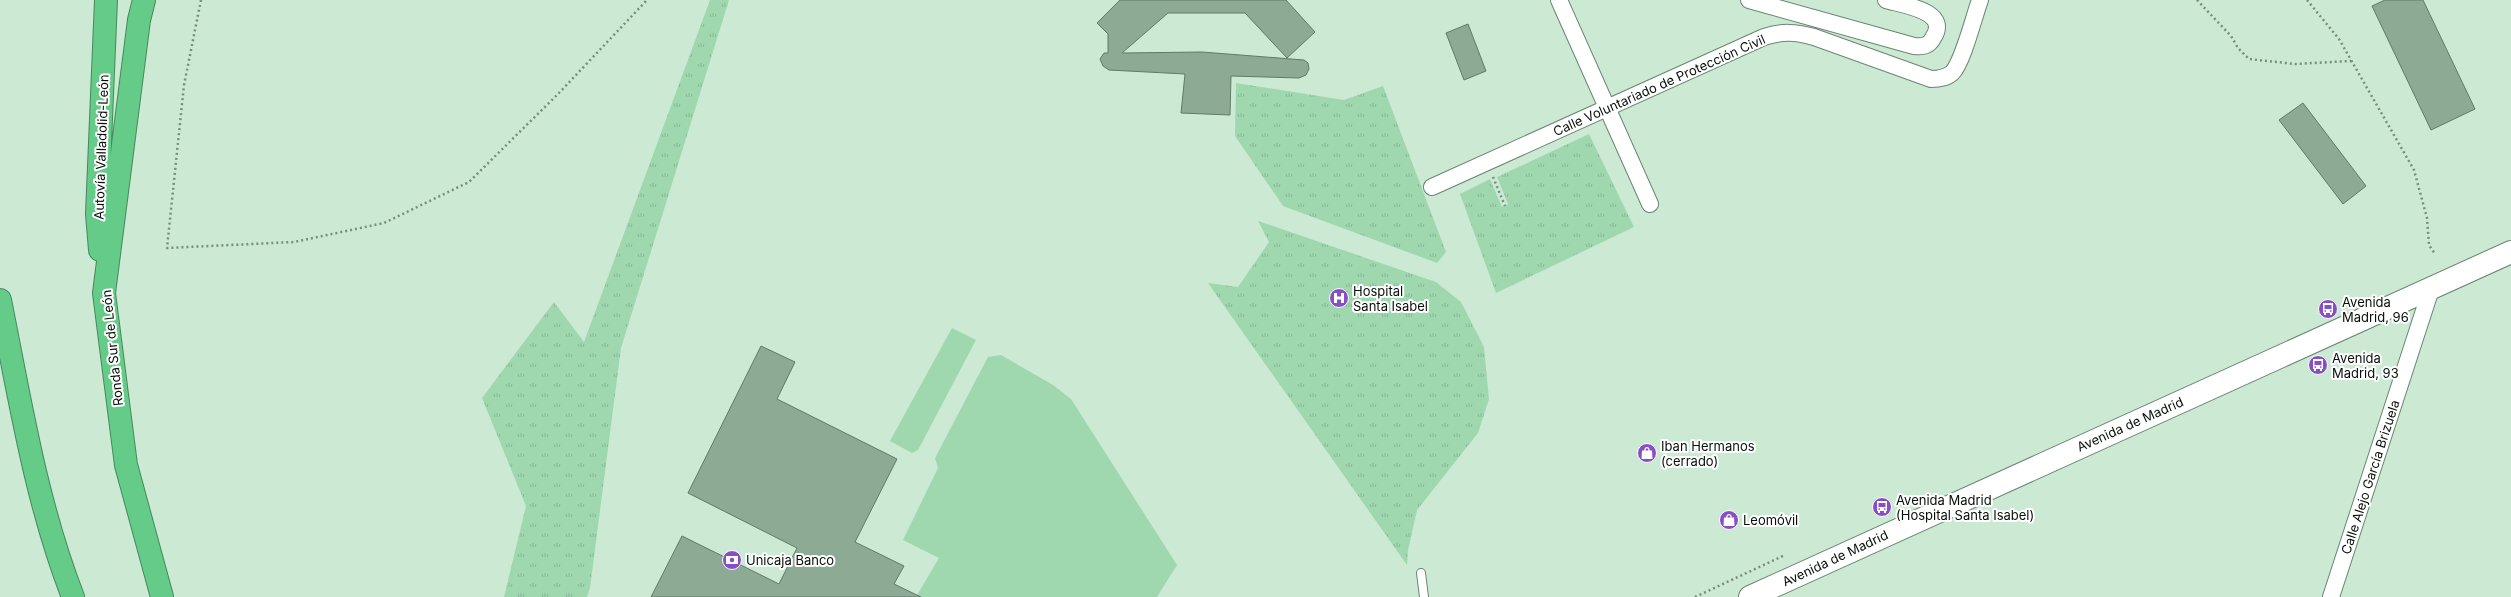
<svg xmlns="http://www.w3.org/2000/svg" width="2511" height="597" font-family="Inter,sans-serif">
<defs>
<pattern id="grass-tufts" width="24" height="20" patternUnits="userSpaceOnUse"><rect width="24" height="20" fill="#9fd8af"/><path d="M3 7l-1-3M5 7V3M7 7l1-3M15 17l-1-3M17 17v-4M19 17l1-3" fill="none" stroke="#87b895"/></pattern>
</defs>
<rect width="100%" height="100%" fill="#cbe9d3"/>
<path fill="url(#grass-tufts)" d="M 710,0 L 729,0 L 621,348 L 590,588 L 587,597 L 504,597 L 526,506 L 482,398 L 554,302 L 584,342 Z
M 1236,83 L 1344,100 L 1383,86 L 1446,252 L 1437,263 L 1283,206 L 1235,136 Z
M 1589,134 L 1634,227 L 1496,293 L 1460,194 L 1490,179 L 1502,207 L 1508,204 L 1497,177 Z
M 1258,221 L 1436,282 L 1461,302 L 1484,347 L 1489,399 L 1478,433 L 1417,510 L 1408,550 L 1407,565 L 1208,283 L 1238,287 L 1269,242 Z"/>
<path fill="#9fd8af" d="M 952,328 L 976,340 L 918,450 L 912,453 L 890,441 Z
M 1001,355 L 1053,385 L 1071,399 L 1177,565 L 1157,597 L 916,597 L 939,558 L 903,540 L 938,468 L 935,458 L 988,357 Z"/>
<path fill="#8daa95" stroke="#607b68" d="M 1120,0 L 1286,0 L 1315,32 L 1287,58 L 1245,13 L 1168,13 L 1122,53 L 1202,52 L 1304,60 L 1308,63 L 1309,69 L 1306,75 L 1299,78 L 1231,76 L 1230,115 L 1181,113 L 1185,74 L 1109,70 L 1103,66 L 1100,59 L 1104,53 L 1108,53 L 1108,34 L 1097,23 Z
M 2385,0 L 2423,0 L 2475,109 L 2431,130 L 2372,6 Z
M 1468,24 L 1486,71 L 1464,80 L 1446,33 Z
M 2303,103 L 2366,186 L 2343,204 L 2279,120 Z
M 761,346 L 795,362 L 777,399 L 897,459 L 855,542 L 904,566 L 894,584 L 921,597 L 651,597 L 682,536 L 779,584 L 797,548 L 688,493 Z"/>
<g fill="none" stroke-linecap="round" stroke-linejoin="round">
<defs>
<path id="lane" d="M 1421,573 L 1424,597"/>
<path id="street" d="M 1559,0 L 1650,204
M 1749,0 L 1914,46 C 1923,47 1929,46 1933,38 C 1951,11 1903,5 1886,0
M 1432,187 L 1764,37 C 1782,31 1796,32 1814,37 L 1931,79 C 1939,79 1946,78 1952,73 C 1963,62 1974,16 1980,0
M 2331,597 L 2431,289"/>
<path id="secondary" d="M 1750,597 L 2511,252"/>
<path id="highway" d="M 144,0 L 139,20 L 104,293 L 126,465 L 162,597
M 100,250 L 97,214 L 106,0
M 0,300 C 20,400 36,502 73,597"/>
</defs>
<use href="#lane" stroke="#6a8672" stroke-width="10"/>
<use href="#street" stroke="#6a8672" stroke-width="18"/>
<use href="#secondary" stroke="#6a8672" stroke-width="24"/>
<use href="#highway" stroke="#44895c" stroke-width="24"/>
<path stroke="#788e7e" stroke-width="2.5" stroke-dasharray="2 3" stroke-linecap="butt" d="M 201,0 L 184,85 L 167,248 L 294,242 L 384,223 L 469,182 L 558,94 L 647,0
M 2197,0 L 2231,36 L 2238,48 L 2249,59 L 2295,64 L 2351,61
M 2307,0 L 2339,39 L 2414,170 L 2427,218 L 2429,245 L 2435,254
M 1493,177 L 1505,206
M 1695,597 L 1785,555"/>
<use href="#lane" stroke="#fff" stroke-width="8"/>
<use href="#street" stroke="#fff" stroke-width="16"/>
<use href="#secondary" stroke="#fff" stroke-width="22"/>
<use href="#highway" stroke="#65cb89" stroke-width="22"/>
</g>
<defs>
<symbol id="hospital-disc" viewBox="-11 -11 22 22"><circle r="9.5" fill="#884ec5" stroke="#fff"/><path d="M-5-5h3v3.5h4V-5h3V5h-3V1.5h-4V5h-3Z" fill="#fff"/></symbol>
<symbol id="bus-disc" viewBox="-11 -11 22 22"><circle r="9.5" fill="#884ec5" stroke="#fff"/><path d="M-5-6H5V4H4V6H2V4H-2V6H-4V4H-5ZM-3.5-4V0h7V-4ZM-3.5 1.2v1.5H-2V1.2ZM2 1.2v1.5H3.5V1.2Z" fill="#fff"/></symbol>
<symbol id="shop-disc" viewBox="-11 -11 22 22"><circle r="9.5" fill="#884ec5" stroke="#fff"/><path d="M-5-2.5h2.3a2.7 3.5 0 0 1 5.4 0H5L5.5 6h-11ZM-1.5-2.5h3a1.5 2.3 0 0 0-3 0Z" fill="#fff"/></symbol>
<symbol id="bank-disc" viewBox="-11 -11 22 22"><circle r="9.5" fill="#884ec5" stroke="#fff"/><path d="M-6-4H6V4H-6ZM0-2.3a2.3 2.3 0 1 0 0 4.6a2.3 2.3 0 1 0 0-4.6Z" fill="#fff"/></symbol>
</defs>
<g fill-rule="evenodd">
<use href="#hospital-disc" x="1328" y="287" width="22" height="22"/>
<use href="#bus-disc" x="2317" y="298" width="22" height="22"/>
<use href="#bus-disc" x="2307" y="354" width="22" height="22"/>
<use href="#shop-disc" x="1636" y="442" width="22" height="22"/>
<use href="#bus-disc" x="1871" y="496" width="22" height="22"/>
<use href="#shop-disc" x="1718" y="509" width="22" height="22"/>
<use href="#bank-disc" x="721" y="549" width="22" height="22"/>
</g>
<g text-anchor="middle" stroke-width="4" stroke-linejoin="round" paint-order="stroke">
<g font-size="13" fill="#060f08" stroke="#fff">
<text transform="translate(1659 85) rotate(-24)" y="5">Calle Voluntariado de Protección Civil</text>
<text transform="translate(101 147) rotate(-88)" y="5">Autovía Valladolid-León</text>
<text transform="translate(112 348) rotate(-96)" y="5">Ronda Sur de León</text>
<text transform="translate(2130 424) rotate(-24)" y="5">Avenida de Madrid</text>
<text transform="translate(2370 477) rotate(-72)" y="5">Calle Alejo García Brizuela</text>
<text transform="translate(1835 558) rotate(-25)" y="5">Avenida de Madrid</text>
</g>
<g font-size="13" fill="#060f08" stroke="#fff" text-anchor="start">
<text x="1353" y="296">Hospital<tspan x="1353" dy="15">Santa Isabel</tspan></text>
<text x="2342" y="307">Avenida<tspan x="2342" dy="15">Madrid, 96</tspan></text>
<text x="2332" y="363">Avenida<tspan x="2332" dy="15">Madrid, 93</tspan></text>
<text x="1661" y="451">Iban Hermanos<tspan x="1661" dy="15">(cerrado)</tspan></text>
<text x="1896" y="505">Avenida Madrid<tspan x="1896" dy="15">(Hospital Santa Isabel)</tspan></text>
<text x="1743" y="525">Leomóvil</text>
<text x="746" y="565">Unicaja Banco</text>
</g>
</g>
</svg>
